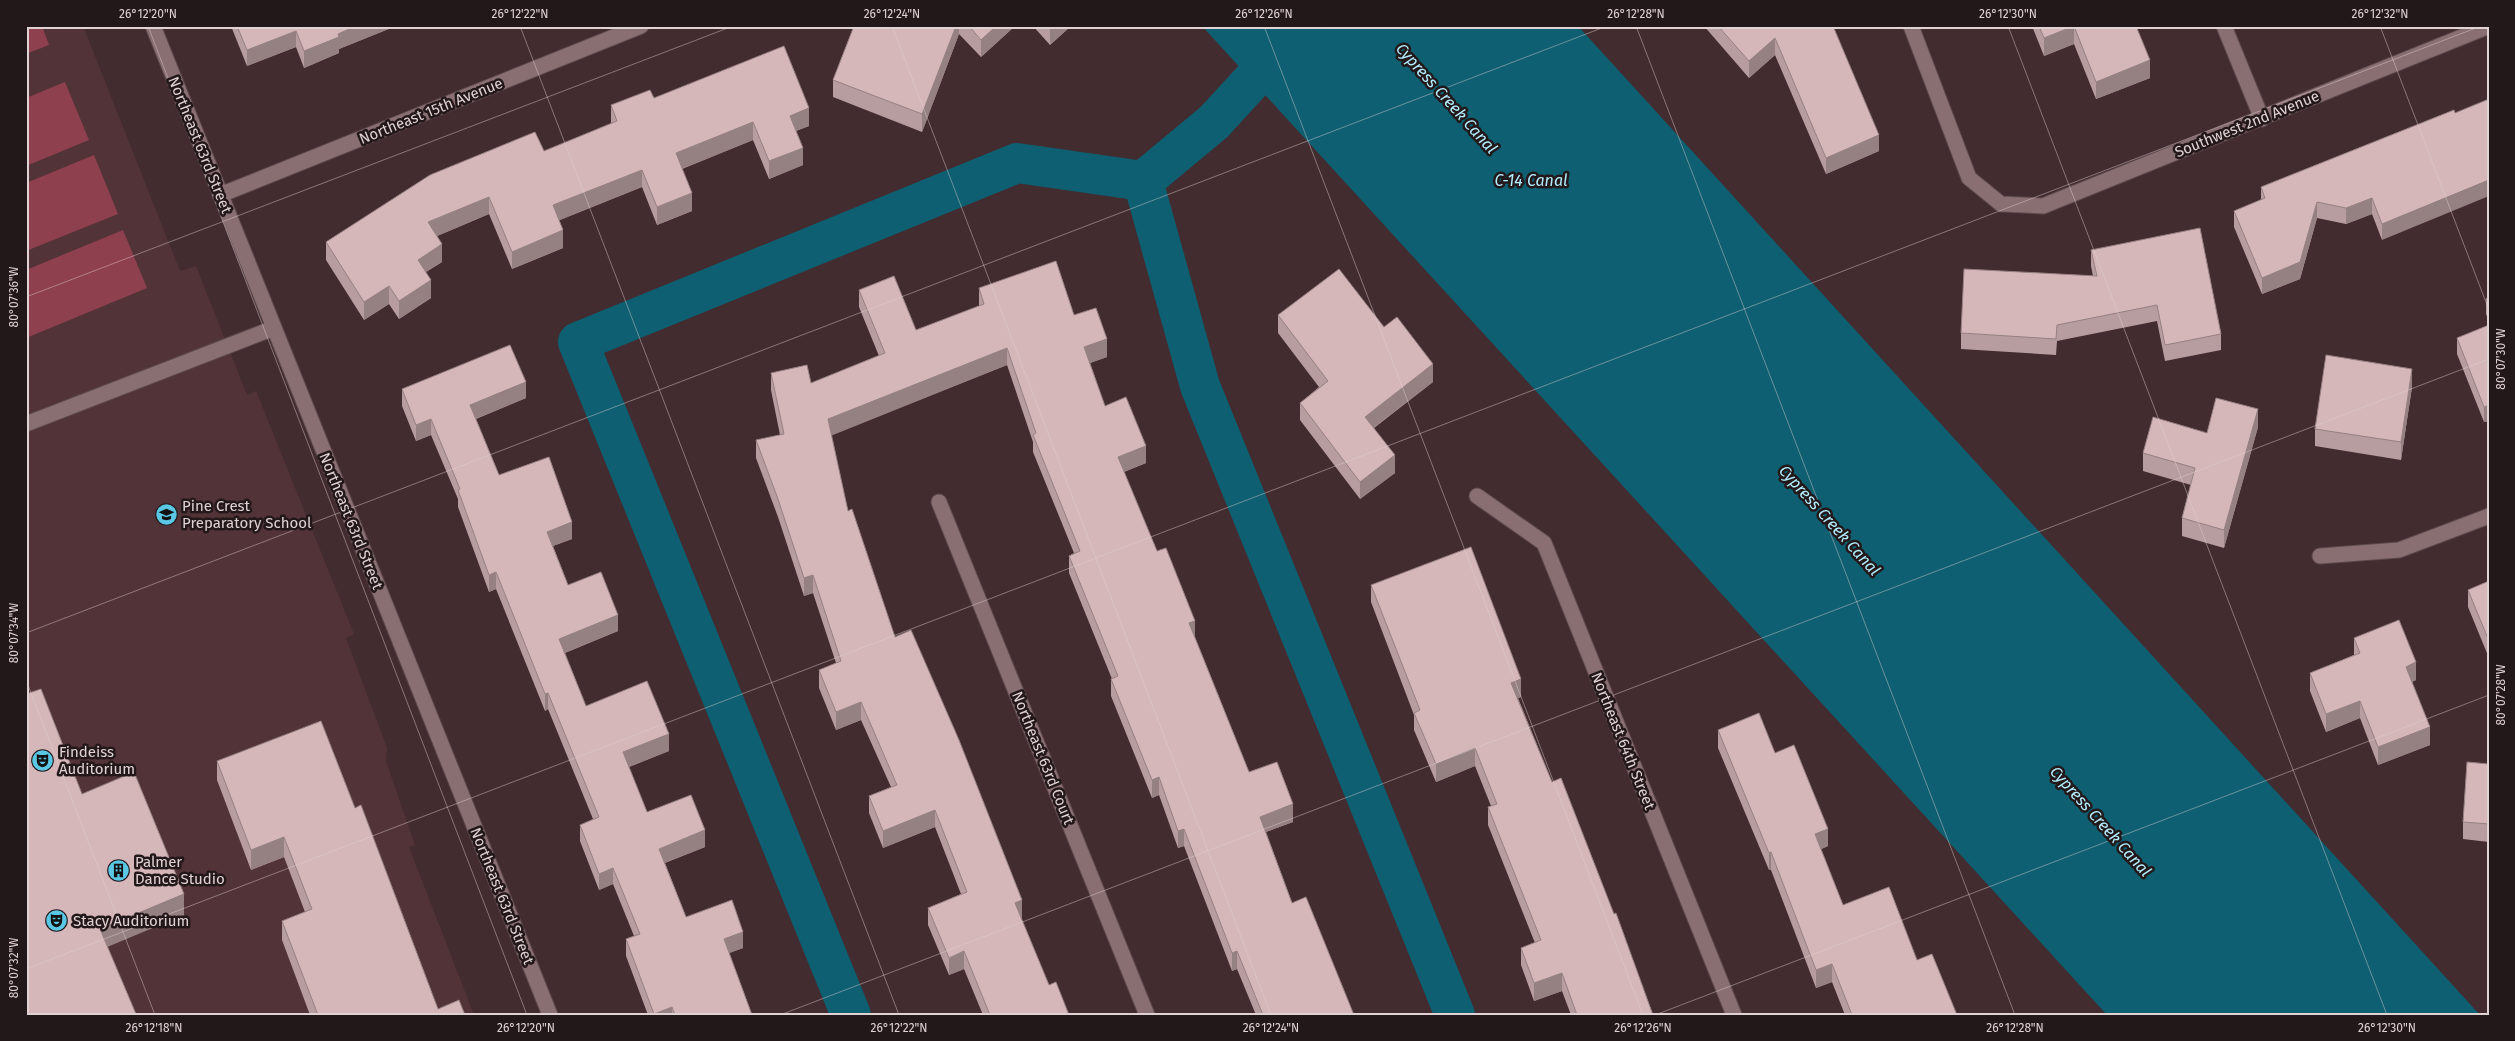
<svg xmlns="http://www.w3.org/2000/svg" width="2515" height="1041" font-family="'Fira Sans',sans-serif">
<rect width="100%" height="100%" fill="#432c2f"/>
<path fill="#523337" d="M 26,26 L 83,26 L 180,271 L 196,266 L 247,395 L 256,391 L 354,634 L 346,638 L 387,748 L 386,761 L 415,845 L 409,847 L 474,1015 L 26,1015 Z"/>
<path fill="#8f404e" d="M 26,26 L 42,26 L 49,45 L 26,54 Z
M 65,82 L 89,140 L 26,166 L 26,98 Z
M 94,155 L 118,214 L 26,251 L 26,183 Z
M 123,230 L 147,288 L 26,338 L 26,270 Z"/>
<path fill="#0d5f71" d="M 1202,26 L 1578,26 L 2480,1015 L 2107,1015 Z"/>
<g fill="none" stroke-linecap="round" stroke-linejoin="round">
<path stroke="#0d5f71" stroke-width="40" d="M 1143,181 L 1200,386 L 1455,1015
M 851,1015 L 578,342 L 1017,163 L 1143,181 L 1214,122 L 1302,26"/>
<defs>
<path id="minor" d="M 153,26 L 550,1015
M 1911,26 L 1969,178 L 2001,204 L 2043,206 L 2489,26
M 2224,26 L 2262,119
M 220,195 L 641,26
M 26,424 L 274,328
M 1477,496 L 1544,543 L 1734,1015
M 939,502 L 1147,1015
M 2320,556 L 2399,550 L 2489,516"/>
</defs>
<use href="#minor" stroke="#5c494b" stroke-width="17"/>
<use href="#minor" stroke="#8a6f72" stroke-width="15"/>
</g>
<path fill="#b79da0" d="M 231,26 L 396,26 L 339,49 L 339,53 L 304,68 L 296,47 L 247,66 Z
M 854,26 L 1015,26 L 981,57 L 959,34 L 922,132 L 833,97 L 833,80 Z
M 1033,26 L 1071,26 L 1050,45 Z
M 1704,26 L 1833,26 L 1879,151 L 1826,174 L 1775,55 L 1749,78 Z
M 2032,26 L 2136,26 L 2150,78 L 2096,99 L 2074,44 L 2044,56 Z
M 654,98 L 809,126 L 796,131 L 803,165 L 769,179 L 753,140 L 682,169 L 692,211 L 657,225 L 642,187 L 559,220 L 563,248 L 512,269 L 489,214 L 437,236 L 442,262 L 426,272 L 431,298 L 399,319 L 389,304 L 364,320 L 326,260 L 326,242 L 611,124 L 611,105 Z
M 2454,110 L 2382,240 L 2372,214 L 2346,224 L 2317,218 L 2300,279 L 2262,294 L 2234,227 L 2234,211 L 2261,200 L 2261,187 Z
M 2091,250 L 2221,334 L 2221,350 L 2165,361 L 2157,321 L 2057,341 L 2056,355 L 1961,349 L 1961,333 L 2093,276 L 2091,266 Z
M 979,288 L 1074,315 L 1107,357 L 1090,363 L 1105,406 L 1146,463 L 1124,472 L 1157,551 L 1195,637 L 1249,772 L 1293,822 L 1266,832 L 1292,903 L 1354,1015 L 1256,1015 L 1237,969 L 1232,971 L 1184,846 L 1178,848 L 1159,795 L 1152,798 L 1111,696 L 1111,679 L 1112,679 L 1069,573 L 1069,556 L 1074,553 L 1033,452 L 1033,442 L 1007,365 L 831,435 L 848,511 L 895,637 L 1022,918 L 1021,918 L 1049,985 L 1069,1015 L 983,1015 L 964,969 L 949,975 L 928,925 L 928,908 L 961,894 L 935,827 L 883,848 L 869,813 L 869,796 L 891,787 L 861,720 L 836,730 L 819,688 L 819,670 L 836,663 L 813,593 L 804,596 L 778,517 L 756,458 L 756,440 L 780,435 L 771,390 L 771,373 L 811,383 L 879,356 L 859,307 L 859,290 L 916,330 L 979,306 Z
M 2489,298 L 2489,322 L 2486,314 L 2486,299 Z
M 1278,315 L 1384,327 L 1433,382 L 1374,428 L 1395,473 L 1360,499 L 1300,420 L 1300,403 L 1319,387 L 1278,333 Z
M 2489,325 L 2489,421 L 2484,422 L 2457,354 L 2457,338 Z
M 2412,387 L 2401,460 L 2315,446 L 2315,429 Z
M 402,389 L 526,398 L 476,419 L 499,475 L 572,539 L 553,546 L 568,585 L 618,631 L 565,653 L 586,706 L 669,751 L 629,767 L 647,812 L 705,847 L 665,863 L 686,917 L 743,948 L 729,953 L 752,1015 L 648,1015 L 626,956 L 626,939 L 634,936 L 613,884 L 599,890 L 580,841 L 580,825 L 593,819 L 548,709 L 545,711 L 496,589 L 489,592 L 458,507 L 458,499 L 431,435 L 416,441 L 402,406 Z
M 2258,427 L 2224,548 L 2182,536 L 2182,518 L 2191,485 L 2143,471 L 2143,453 L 2207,433 Z
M 2489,581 L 2489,658 L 2468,607 L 2468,590 Z
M 1371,585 L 1521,697 L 1518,698 L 1552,782 L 1653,1015 L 1571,1015 L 1562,991 L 1534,1001 L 1521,965 L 1521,948 L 1535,943 L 1488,825 L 1488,807 L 1491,806 L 1475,766 L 1436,782 L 1414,730 L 1414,715 L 1371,602 Z
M 2354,638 L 2416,680 L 2412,682 L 2430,745 L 2378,765 L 2360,718 L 2326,732 L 2310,691 L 2310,673 L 2354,655 Z
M 1718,730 L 1775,753 L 1828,846 L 1821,849 L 1843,905 L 1917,960 L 1957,1015 L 1845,1015 L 1832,982 L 1816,988 L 1771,870 L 1769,870 L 1718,748 Z
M 217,761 L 355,808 L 438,1009 L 465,1015 L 310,1015 L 282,940 L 282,921 L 305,912 L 284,857 L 251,870 L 217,780 Z
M 2489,764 L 2489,842 L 2463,839 L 2463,822 Z"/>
<path fill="#958082" d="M 356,26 L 396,26 L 339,49 L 339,53 L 304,68 L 304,51 L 338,34 Z
M 956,26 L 959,26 L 959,34 L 922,132 L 922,114 Z
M 996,26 L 1015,26 L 981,57 L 981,40 Z
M 1052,26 L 1071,26 L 1050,45 L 1050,28 Z
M 2074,26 L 2074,44 L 2044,56 L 2044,38 Z
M 296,31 L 296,47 L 247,66 L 247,50 Z
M 1775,38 L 1775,55 L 1749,78 L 1749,61 Z
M 2150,60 L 2150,78 L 2096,99 L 2096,82 Z
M 809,108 L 809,126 L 790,133 L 790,116 Z
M 753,122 L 753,140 L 676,171 L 676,153 Z
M 1879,135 L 1879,151 L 1826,174 L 1826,158 Z
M 803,148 L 803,165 L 769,179 L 769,161 Z
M 642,170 L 642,187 L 553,223 L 553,205 Z
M 2489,180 L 2489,196 L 2382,240 L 2382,224 Z
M 692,193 L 692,211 L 657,225 L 657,207 Z
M 489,197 L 489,214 L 428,240 L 428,222 Z
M 2372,198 L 2372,214 L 2346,224 L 2346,208 Z
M 2317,202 L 2317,218 L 2300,279 L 2262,294 L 2262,278 Z
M 563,230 L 563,248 L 512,269 L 512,252 Z
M 442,244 L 442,262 L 418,277 L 418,260 Z
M 431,280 L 431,298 L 399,319 L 399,301 Z
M 389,286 L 389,304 L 364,320 L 364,302 Z
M 1107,339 L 1107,357 L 1084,365 L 1084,347 Z
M 1007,348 L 1007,365 L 828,437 L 828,419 Z
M 1433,364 L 1433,382 L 1365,434 L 1365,417 Z
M 2412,369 L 2412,387 L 2401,460 L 2401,442 Z
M 526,382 L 526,398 L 470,421 L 470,405 Z
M 2489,405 L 2489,421 L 2484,422 L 2484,407 Z
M 2258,409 L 2258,427 L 2224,548 L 2224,530 Z
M 431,419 L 431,435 L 416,441 L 416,425 Z
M 1146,446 L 1146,463 L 1118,474 L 1118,457 Z
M 1395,455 L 1395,473 L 1360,499 L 1360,482 Z
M 572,522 L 572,539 L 547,548 L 547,532 Z
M 496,572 L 496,589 L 489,592 L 489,575 Z
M 813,575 L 813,593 L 804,596 L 804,578 Z
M 618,615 L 618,631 L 559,655 L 559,639 Z
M 1195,621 L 1195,638 L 1189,623 Z
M 2416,662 L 2416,680 L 2406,684 L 2406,667 Z
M 1521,679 L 1521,697 L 1511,700 L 1511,683 Z
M 548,693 L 548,709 L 545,711 L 545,694 Z
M 2360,701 L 2360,718 L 2326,732 L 2326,714 Z
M 861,702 L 861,720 L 836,730 L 836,712 Z
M 2430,727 L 2430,745 L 2378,765 L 2378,747 Z
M 669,734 L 669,751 L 623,769 L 623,752 Z
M 1475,748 L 1475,766 L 1436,782 L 1436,764 Z
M 1159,777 L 1159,795 L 1152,798 L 1152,780 Z
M 1293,804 L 1293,822 L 1260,834 L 1260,817 Z
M 935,810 L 935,827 L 883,848 L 883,831 Z
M 1184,829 L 1184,846 L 1178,848 L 1178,831 Z
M 1828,829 L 1828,846 L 1815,852 L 1815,834 Z
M 705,830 L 705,847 L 659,865 L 659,849 Z
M 284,837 L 284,857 L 251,870 L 251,850 Z
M 1771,852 L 1771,870 L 1769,870 L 1769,853 Z
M 613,868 L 613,884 L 599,890 L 599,874 Z
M 184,894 L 184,915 L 100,950 L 100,929 Z
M 1022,900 L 1022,918 L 1015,921 L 1015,903 Z
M 743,932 L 743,948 L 724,955 L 724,939 Z
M 964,951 L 964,969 L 949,975 L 949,958 Z
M 1237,951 L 1237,969 L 1232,971 L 1232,953 Z
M 1832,964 L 1832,982 L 1816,988 L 1816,970 Z
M 1562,973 L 1562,991 L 1534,1001 L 1534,983 Z
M 672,1007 L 672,1015 L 654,1015 L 654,1014 Z"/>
<path fill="#d5b7ba" stroke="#958082" d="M 237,26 L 356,26 L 338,34 L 339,37 L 304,51 L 296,31 L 247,50 Z
M 854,26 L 956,26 L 922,114 L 833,80 Z
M 969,26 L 996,26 L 981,40 Z
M 1718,26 L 1833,26 L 1879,135 L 1826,158 L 1775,38 L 1749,61 Z
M 2039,26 L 2136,26 L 2150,60 L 2096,82 L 2074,26 L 2044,38 Z
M 784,46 L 809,108 L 790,116 L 803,148 L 769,161 L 753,122 L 676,153 L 692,193 L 657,207 L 642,170 L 553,205 L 563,230 L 512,252 L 489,197 L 428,222 L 442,244 L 418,260 L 431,280 L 399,301 L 389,286 L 364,302 L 326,242 L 430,175 L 535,132 L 544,151 L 617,121 L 611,105 L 650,90 L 654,98 Z
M 2489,99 L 2489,180 L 2382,224 L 2372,198 L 2346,208 L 2317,202 L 2300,262 L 2262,278 L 2234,211 L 2265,198 L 2261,187 L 2454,110 L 2455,113 Z
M 2200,228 L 2221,334 L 2165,345 L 2157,305 L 2057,325 L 2056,339 L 1961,333 L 1964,269 L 2097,276 L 2091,250 Z
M 1056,261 L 1074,315 L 1096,308 L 1107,339 L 1084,347 L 1105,406 L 1126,397 L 1146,446 L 1118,457 L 1157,551 L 1166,548 L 1195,621 L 1189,623 L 1249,772 L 1277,762 L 1293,804 L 1260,817 L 1292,903 L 1306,897 L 1354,1015 L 1263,1015 L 1237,951 L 1232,953 L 1184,829 L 1178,831 L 1159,777 L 1152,780 L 1111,679 L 1118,676 L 1069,556 L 1080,551 L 1033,435 L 1036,433 L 1007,348 L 828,419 L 848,511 L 852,509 L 895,637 L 911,630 L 959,740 L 1022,900 L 1015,903 L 1049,985 L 1056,982 L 1069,1015 L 990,1015 L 964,951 L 949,958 L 928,908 L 967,892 L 935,810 L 883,831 L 869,796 L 897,785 L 861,702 L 836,712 L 819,670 L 841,661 L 813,575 L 804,578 L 778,499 L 756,440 L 784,434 L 771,373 L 807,365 L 811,383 L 885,353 L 859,290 L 894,276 L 916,330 L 984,304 L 979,288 Z
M 1339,269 L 1384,327 L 1397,317 L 1433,364 L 1365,417 L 1395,455 L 1360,482 L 1300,403 L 1328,381 L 1278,315 Z
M 2489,298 L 2489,307 L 2486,299 Z
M 2489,325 L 2489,405 L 2484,407 L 2457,338 Z
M 510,345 L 526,382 L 470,405 L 499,475 L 549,457 L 572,522 L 547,532 L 568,585 L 601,572 L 618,615 L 559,639 L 586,706 L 647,681 L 669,734 L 623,752 L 647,812 L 691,795 L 705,830 L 659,849 L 686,917 L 732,900 L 743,932 L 724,939 L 752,1015 L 675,1015 L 672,1007 L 654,1014 L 626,939 L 640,934 L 613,868 L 599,874 L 580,825 L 599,817 L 548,693 L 545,694 L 496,572 L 489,575 L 458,490 L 460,489 L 431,419 L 416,425 L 402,389 Z
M 2326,355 L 2412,369 L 2401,442 L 2315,429 Z
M 2216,398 L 2258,409 L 2224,530 L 2182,518 L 2195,468 L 2143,453 L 2153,417 L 2207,433 Z
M 1471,547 L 1521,679 L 1511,683 L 1552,782 L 1561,778 L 1614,914 L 1616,913 L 1653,1015 L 1577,1015 L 1562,973 L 1534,983 L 1521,948 L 1541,940 L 1488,807 L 1497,804 L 1475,748 L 1436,764 L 1414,713 L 1420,710 L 1371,585 Z
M 2489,581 L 2489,641 L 2468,590 Z
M 2399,620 L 2416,662 L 2406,667 L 2430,727 L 2378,747 L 2360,701 L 2326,714 L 2310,673 L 2360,653 L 2354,638 Z
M 41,689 L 82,794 L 134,772 L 184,894 L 100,929 L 136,1014 L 135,1015 L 26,1015 L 26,694 Z
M 1759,713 L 1775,753 L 1794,745 L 1828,829 L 1815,834 L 1843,905 L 1889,887 L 1917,960 L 1932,954 L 1957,1015 L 1852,1015 L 1832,964 L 1816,970 L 1771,852 L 1769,853 L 1718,730 Z
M 321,721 L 355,808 L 361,805 L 438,1009 L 459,1000 L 465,1015 L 318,1015 L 282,921 L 312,909 L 284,837 L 251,850 L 217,761 Z
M 2467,762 L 2489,764 L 2489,824 L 2463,822 Z"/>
<path fill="none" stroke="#e0d1d2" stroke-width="1" stroke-opacity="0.45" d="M 148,26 L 527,1015M 520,26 L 899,1015M 892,26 L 1271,1015M 1264,26 L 1643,1015M 1636,26 L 2015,1015M 2008,26 L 2387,1015M 2380,26 L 2489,310M 26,297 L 733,26M 26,633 L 1607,26M 26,680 L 155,1015M 26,969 L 2481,26M 780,1015 L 2489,359M 1655,1015 L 2489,695"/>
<defs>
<symbol id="school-disc" viewBox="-11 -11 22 22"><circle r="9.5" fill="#5ac8e5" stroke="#231819"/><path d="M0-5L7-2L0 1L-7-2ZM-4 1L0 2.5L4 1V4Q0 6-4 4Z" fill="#111"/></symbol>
<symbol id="theatre-disc" viewBox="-11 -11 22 22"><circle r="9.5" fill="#5ac8e5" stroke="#231819"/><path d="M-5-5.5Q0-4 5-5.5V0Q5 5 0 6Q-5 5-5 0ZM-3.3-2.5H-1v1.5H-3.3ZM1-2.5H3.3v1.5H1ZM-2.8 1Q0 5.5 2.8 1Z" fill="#111"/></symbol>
<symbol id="building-disc" viewBox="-11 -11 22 22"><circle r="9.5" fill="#5ac8e5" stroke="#231819"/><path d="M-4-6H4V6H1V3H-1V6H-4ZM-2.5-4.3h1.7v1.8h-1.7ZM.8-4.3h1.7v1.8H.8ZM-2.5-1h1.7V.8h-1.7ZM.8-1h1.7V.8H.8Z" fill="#111"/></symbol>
</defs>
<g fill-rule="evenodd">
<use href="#school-disc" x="154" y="502" width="25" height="25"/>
<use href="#theatre-disc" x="30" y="748" width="25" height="25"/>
<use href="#building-disc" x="106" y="858" width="25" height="25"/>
<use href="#theatre-disc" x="44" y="908" width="25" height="25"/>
</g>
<g text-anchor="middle" stroke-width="5" stroke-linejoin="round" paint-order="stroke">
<g font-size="15" fill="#e0d1d2" stroke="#231819">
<text transform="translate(431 111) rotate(-22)" y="5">Northeast 15th Avenue</text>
<text transform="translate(2247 124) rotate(-22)" y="5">Southwest 2nd Avenue</text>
<text transform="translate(200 145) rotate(68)" y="5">Northeast 63rd Street</text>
<text transform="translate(351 521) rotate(68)" y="5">Northeast 63rd Street</text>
<text transform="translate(1623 741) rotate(68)" y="5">Northeast 64th Street</text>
<text transform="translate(1043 758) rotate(68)" y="5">Northeast 63rd Court</text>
<text transform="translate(502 896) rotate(68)" y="5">Northeast 63rd Street</text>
</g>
<g font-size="15" fill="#e0d1d2" stroke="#231819" text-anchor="start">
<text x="182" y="511">Pine Crest<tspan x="182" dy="17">Preparatory School</tspan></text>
<text x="59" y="757">Findeiss<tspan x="59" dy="17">Auditorium</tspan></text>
<text x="135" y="867">Palmer<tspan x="135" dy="17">Dance Studio</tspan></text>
<text x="73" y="926">Stacy Auditorium</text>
</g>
<g font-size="16" font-style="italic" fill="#b3edfe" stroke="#231819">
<text transform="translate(1447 98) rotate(48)" y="6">Cypress Creek Canal</text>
<text x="1531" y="186">C-14 Canal</text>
<text transform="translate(1830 520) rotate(48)" y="6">Cypress Creek Canal</text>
<text transform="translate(2101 821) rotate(48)" y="6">Cypress Creek Canal</text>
</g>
</g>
<rect width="2515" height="1041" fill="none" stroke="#231819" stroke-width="55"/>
<rect x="28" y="28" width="2460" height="986" fill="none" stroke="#e0d1d2" stroke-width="2"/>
<g font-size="12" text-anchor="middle" fill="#e0d1d2">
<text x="148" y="18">26°12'20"N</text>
<text x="520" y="18">26°12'22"N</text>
<text x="892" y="18">26°12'24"N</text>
<text x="1264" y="18">26°12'26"N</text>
<text x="1636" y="18">26°12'28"N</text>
<text x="2008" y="18">26°12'30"N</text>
<text x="2380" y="18">26°12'32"N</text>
<text transform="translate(14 297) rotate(-90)" y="4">80°07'36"W</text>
<text transform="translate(2501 359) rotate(-90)" y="4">80°07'30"W</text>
<text transform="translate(14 633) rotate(-90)" y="4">80°07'34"W</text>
<text transform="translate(2501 695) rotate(-90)" y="4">80°07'28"W</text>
<text transform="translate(14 968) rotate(-90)" y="4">80°07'32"W</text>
<text x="154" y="1032">26°12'18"N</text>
<text x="526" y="1032">26°12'20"N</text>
<text x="899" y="1032">26°12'22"N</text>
<text x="1271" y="1032">26°12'24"N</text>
<text x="1643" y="1032">26°12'26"N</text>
<text x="2015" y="1032">26°12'28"N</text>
<text x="2387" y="1032">26°12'30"N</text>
</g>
</svg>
